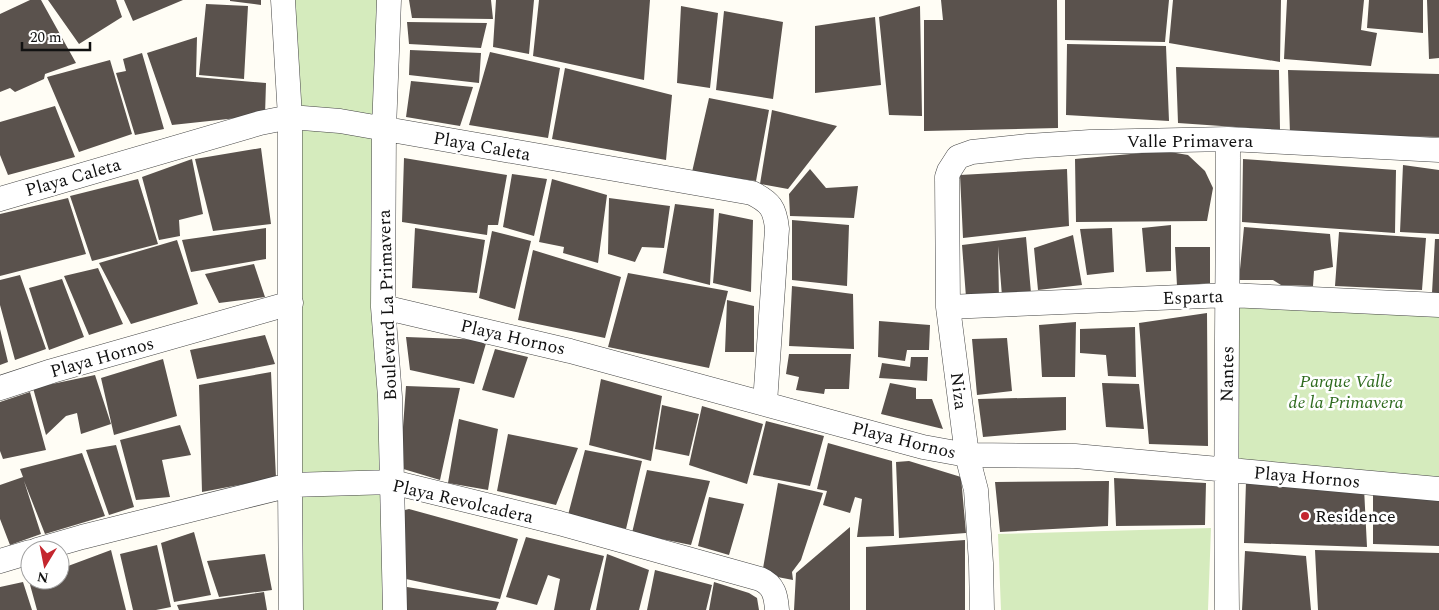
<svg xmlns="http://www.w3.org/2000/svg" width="1439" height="610" font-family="Spectral,serif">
<rect width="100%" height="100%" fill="#fffdf5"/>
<path fill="#d5ebbd" d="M 290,0 L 385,0 L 388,610 L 296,610 Z
M 1228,295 L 1439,307 L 1439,489 L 1225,471 Z
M 1211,528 L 1208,610 L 1001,610 L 998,534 Z"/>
<path fill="#5a524d" d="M 30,0 L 41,0 L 76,63 L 45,74 L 44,79 L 15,92 L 10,88 L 0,92 L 0,14 Z
M 48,0 L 116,0 L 122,17 L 79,44 Z
M 124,0 L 183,0 L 133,21 Z
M 230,0 L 261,0 L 261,5 L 230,1 Z
M 409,0 L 491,0 L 493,19 L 412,18 Z
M 496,0 L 534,0 L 529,54 L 493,47 Z
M 539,0 L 650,0 L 644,80 L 533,56 Z
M 941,0 L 1057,0 L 1058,128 L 924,131 L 924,20 L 943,20 Z
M 1065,0 L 1169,0 L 1165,42 L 1065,40 Z
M 1173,0 L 1281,0 L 1280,62 L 1169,43 Z
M 1287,0 L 1364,0 L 1361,30 L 1377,33 L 1371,66 L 1284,59 Z
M 1369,0 L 1423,0 L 1423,33 L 1367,28 Z
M 1427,0 L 1439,0 L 1439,58 L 1429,59 Z
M 206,4 L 248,6 L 244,79 L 199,75 Z
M 681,6 L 718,13 L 710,88 L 677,83 Z
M 920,6 L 922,116 L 889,115 L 879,17 Z
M 724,11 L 783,22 L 773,99 L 716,90 Z
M 875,17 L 881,85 L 815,93 L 815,26 Z
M 407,22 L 487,23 L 481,48 L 409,44 Z
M 197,37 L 196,77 L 266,83 L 265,115 L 172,125 L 147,53 Z
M 1067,44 L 1166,46 L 1169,121 L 1066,115 Z
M 410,50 L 481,53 L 479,83 L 409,75 Z
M 490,52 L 560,68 L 548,138 L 469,125 Z
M 142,53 L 164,129 L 135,135 L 116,73 L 126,71 L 123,59 Z
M 110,60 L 132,134 L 79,152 L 47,77 Z
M 1176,67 L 1279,70 L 1280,130 L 1178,123 Z
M 565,68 L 672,95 L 666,160 L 552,139 Z
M 1288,70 L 1439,74 L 1439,137 L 1290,134 Z
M 411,81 L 473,87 L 460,126 L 406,117 Z
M 709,98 L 769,110 L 756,181 L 692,172 Z
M 55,106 L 75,157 L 8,175 L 0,155 L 0,122 Z
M 772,110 L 837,126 L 788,189 L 760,184 Z
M 261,148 L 271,224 L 213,231 L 195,159 Z
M 1164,151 L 1188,155 L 1205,171 L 1213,188 L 1207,221 L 1076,222 L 1075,159 Z
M 404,158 L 507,175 L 498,225 L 488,225 L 487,235 L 402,222 Z
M 192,159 L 203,214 L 179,220 L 180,236 L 159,240 L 142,177 Z
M 1243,159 L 1396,170 L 1395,233 L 1242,222 Z
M 1403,165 L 1439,170 L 1439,234 L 1400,232 Z
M 810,169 L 826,188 L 858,186 L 854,218 L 790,216 L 789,194 Z
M 1067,169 L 1069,226 L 963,238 L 960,175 Z
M 512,174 L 547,179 L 534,236 L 503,227 Z
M 138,179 L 158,244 L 92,261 L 70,196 Z
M 552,179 L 607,195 L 598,263 L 563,253 L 564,247 L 539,242 Z
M 68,198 L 86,254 L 0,276 L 0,214 Z
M 609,198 L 670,206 L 664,248 L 642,247 L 635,262 L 608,254 Z
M 675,204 L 714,209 L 710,285 L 663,273 Z
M 719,213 L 753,220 L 751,292 L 713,283 Z
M 792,220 L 849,225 L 847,286 L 792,280 Z
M 1171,225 L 1171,271 L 1146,272 L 1142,228 Z
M 1244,227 L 1330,234 L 1333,267 L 1314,271 L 1313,286 L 1281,285 L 1273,280 L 1239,280 Z
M 266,228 L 266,259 L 191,272 L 182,240 Z
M 415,228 L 485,240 L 477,293 L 412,288 Z
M 1112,228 L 1114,272 L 1087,275 L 1080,229 Z
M 492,231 L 531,241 L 515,309 L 479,298 Z
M 1339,232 L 1426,238 L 1422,290 L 1335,286 Z
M 1073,235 L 1082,285 L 1038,290 L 1034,248 Z
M 1026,237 L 1031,293 L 1002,296 L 998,246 L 999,299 L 966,297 L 962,245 Z
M 1435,239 L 1439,239 L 1439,293 L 1432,293 Z
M 177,240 L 198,304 L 131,324 L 99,263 Z
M 1175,247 L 1210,247 L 1210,283 L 1177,286 Z
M 533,250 L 621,277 L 605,338 L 518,320 Z
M 254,264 L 265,297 L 219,303 L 205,274 Z
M 98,268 L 123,324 L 89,335 L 64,276 Z
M 628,273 L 728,291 L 709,368 L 608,347 Z
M 20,275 L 46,349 L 15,360 L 0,305 L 0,280 Z
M 62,279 L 84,337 L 49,350 L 29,288 Z
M 792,286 L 853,294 L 854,349 L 789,346 Z
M 727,300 L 754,306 L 754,352 L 725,352 Z
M 1207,313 L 1208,446 L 1149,444 L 1139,323 Z
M 879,321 L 930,325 L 929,350 L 907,350 L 905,361 L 878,357 Z
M 1076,322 L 1075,377 L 1042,377 L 1039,325 Z
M 1135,327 L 1136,377 L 1108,376 L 1106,355 L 1080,353 L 1080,329 Z
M 0,329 L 8,362 L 0,365 Z
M 265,335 L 275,364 L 197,379 L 190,350 Z
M 406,337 L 487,340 L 474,384 L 410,370 Z
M 1007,338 L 1012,391 L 977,395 L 972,339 Z
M 495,349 L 528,357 L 514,398 L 482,390 Z
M 789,354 L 851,354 L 849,389 L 825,389 L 824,394 L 796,390 L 799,377 L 786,374 Z
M 911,357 L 928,357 L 927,381 L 879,378 L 882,363 L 910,367 Z
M 163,359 L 177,416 L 114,435 L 101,378 Z
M 271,372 L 276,478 L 202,492 L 199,385 Z
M 95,375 L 111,424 L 81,434 L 77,413 L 66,416 L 46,435 L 33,388 Z
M 601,379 L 662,396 L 651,461 L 589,445 Z
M 890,383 L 916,388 L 916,399 L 932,399 L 943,429 L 881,414 Z
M 1102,383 L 1139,384 L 1144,429 L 1106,427 Z
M 406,386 L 460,388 L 440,480 L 400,468 Z
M 30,392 L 46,450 L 3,459 L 0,451 L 0,402 Z
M 1066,397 L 1066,430 L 983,437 L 978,399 Z
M 662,405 L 699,414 L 689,456 L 655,449 Z
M 702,406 L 763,424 L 747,484 L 689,465 Z
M 459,419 L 498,429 L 488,490 L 448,483 Z
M 766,421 L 824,436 L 810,486 L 753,475 Z
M 180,425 L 191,455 L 162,460 L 170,497 L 136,500 L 120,440 Z
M 508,434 L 578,448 L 556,505 L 497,491 Z
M 828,443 L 892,461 L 894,536 L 857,537 L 862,499 L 855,497 L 850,513 L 823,505 L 827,491 L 817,489 Z
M 116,445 L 134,507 L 109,515 L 86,450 Z
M 585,450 L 642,461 L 626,529 L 568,515 Z
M 82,453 L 105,516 L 45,534 L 24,481 L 41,534 L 10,545 L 0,519 L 0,485 L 23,477 L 20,469 Z
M 909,461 L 961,477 L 966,533 L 899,538 L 896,462 Z
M 647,470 L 710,481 L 691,545 L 632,533 Z
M 1114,478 L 1206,483 L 1205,525 L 1116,526 Z
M 1109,481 L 1108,526 L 1000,532 L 995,482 Z
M 1246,482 L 1364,488 L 1367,547 L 1244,543 Z
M 778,483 L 823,493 L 801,560 L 792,572 L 793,580 L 762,574 Z
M 1373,491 L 1439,496 L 1439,546 L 1373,544 Z
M 709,497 L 744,504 L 729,555 L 698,546 Z
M 409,509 L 518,539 L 500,599 L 406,579 L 401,511 Z
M 850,527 L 850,610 L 794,610 L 796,573 Z
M 194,532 L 211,595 L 174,602 L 161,543 Z
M 526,537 L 604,556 L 590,610 L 554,610 L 560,579 L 548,575 L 537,605 L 506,597 Z
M 965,540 L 965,610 L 866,610 L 866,547 Z
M 157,545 L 171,607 L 156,610 L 133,610 L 120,554 Z
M 111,550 L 126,610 L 37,610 L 29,581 L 60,580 L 60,569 Z
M 1315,550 L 1439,553 L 1439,610 L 1318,610 Z
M 1245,551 L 1306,556 L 1311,610 L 1242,610 Z
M 265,554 L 272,590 L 219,597 L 207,561 Z
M 607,554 L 649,570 L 639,610 L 596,610 Z
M 655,570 L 712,585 L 706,610 L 647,610 Z
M 23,582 L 32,610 L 0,610 L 0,587 Z
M 714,582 L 749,593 L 757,598 L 759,610 L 709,610 Z
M 407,587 L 499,602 L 496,610 L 405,610 Z
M 264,592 L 267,610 L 179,610 L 177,605 Z"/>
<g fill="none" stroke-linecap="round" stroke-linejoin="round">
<defs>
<path id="minor" d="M 283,0 L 290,117 L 290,485 L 291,610
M 389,0 L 384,129 L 383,307 L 390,397 L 395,610
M 0,199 L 260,123 L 290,117 L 340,121 L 752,193 C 770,202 775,208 777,229 L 765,403
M 383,307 L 570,351 L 923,447 L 967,455 L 1075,456 L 1439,489
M 948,307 L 1228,295 L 1439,305
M 0,388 L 52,371 L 291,303
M 37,550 L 82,537 L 290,485 L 392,482 L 559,523 L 760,579 C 774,585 776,596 777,610
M 0,561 L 30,552
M 982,610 L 981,563 L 976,490 L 967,455 L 948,307 L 947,177 L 949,171 L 958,157 L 972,152 L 1028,146 L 1090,142 L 1228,139 L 1439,150
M 1227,610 C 1225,453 1228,296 1228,139"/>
</defs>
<use href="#minor" stroke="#444" stroke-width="25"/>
<use href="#minor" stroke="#fff" stroke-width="24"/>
</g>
<circle fill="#c4262e" stroke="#fff" stroke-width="2" cx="1305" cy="516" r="5"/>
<g text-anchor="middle" stroke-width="5" stroke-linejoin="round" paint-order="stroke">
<g font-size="18" fill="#111" stroke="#fff">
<text x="1190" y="147">Valle Primavera</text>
<text transform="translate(482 146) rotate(10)" y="6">Playa Caleta</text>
<text transform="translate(73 177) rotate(-16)" y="6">Playa Caleta</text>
<text transform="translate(1193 297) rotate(-2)" y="6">Esparta</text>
<text transform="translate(387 305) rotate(-92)" y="6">Boulevard La Primavera</text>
<text transform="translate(513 337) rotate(13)" y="6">Playa Hornos</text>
<text transform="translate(102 357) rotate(-16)" y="6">Playa Hornos</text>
<text transform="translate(1227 374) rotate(-89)" y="6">Nantes</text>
<text transform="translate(959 391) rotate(83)" y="6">Niza</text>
<text transform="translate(904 440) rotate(14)" y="6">Playa Hornos</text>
<text transform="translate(1307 477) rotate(5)" y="6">Playa Hornos</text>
<text transform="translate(463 501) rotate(13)" y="6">Playa Revolcadera</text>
</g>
<g font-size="18" font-style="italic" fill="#2f6b1f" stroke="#fff">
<text x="1346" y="387">Parque Valle<tspan x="1346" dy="21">de la Primavera</tspan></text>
</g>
<g font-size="18" fill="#111" stroke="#fff" text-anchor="start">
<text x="1315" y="522">Residence</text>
</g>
</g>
<g transform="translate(45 565) rotate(190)"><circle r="24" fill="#ffffff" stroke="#a0a0a0"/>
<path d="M0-4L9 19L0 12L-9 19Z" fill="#c4262e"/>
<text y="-8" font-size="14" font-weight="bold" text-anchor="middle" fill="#111111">N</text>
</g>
<path d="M22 42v8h68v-8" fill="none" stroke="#111111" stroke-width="2.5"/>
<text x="30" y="42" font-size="15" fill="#111111" stroke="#ffffff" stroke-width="4" paint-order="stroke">20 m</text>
</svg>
